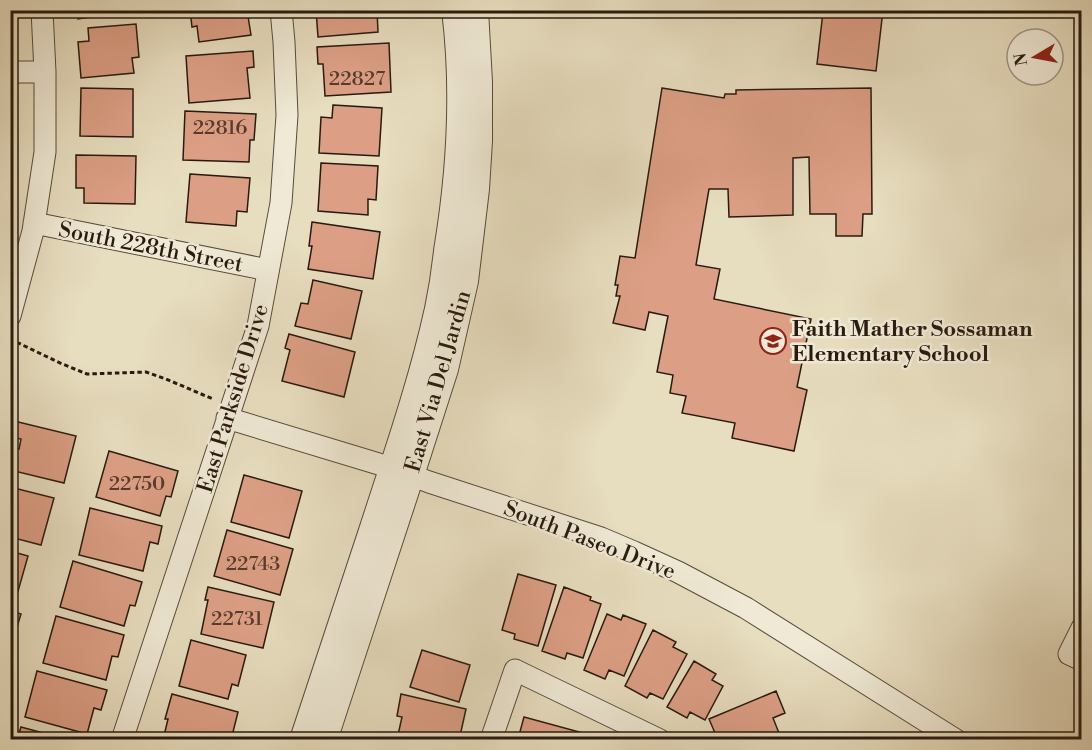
<svg xmlns="http://www.w3.org/2000/svg" width="1092" height="750" font-family="'Libre Bodoni',serif">
<rect width="100%" height="100%" fill="#e7ddbf"/>
<filter id="stains"><feTurbulence type="fractalNoise" baseFrequency=".00333" numOctaves="4"/><feColorMatrix values="0 0 0 0 .2 0 0 0 0 .09 0 0 0 0 .02 0 0 0 .5 -.17"/></filter>
<radialGradient id="worn" r=".72"><stop offset=".6" stop-color="#630" stop-opacity="0"/><stop offset="1" stop-color="#630" stop-opacity=".3"/></radialGradient>
<path fill="#dc9f85" stroke="#291a0f" stroke-width="1.5" d="M 77,10 L 135,10 L 135,11 L 78,19 Z
M 190,10 L 247,10 L 251,35 L 199,42 L 197,26 L 192,27 Z
M 316,10 L 377,10 L 378,32 L 318,37 Z
M 857,10 L 883,10 L 876,71 L 817,64 L 823,12 L 857,16 Z
M 136,24 L 139,57 L 132,58 L 134,73 L 81,78 L 78,42 L 89,41 L 88,28 Z
M 389,43 L 391,92 L 325,96 L 323,64 L 318,64 L 317,47 Z
M 253,51 L 254,67 L 247,68 L 250,98 L 189,103 L 186,56 Z
M 81,88 L 133,89 L 133,137 L 80,136 Z
M 662,88 L 724,98 L 725,94 L 736,94 L 736,90 L 871,88 L 872,214 L 863,214 L 862,236 L 836,236 L 836,214 L 810,214 L 809,157 L 793,158 L 793,215 L 729,217 L 728,189 L 709,189 L 696,265 L 720,269 L 714,299 L 811,319 L 797,387 L 807,390 L 794,451 L 732,438 L 735,423 L 682,413 L 686,396 L 670,393 L 673,375 L 657,372 L 668,316 L 649,312 L 645,330 L 613,323 L 620,296 L 616,296 L 618,285 L 615,285 L 620,256 L 635,258 Z
M 333,105 L 382,108 L 379,156 L 319,153 L 321,117 L 332,118 Z
M 185,111 L 256,114 L 254,140 L 250,140 L 249,162 L 183,160 Z
M 76,155 L 136,156 L 135,204 L 84,203 L 84,188 L 76,188 Z
M 321,163 L 378,166 L 376,200 L 368,199 L 368,215 L 318,211 Z
M 190,174 L 250,178 L 247,212 L 237,211 L 236,226 L 186,222 Z
M 312,222 L 380,232 L 373,279 L 308,269 L 312,246 L 309,246 Z
M 313,280 L 362,291 L 351,339 L 295,326 L 301,303 L 308,304 Z
M 289,334 L 355,352 L 344,397 L 282,381 L 290,350 L 285,348 Z
M 10,420 L 76,436 L 64,483 L 10,470 L 10,447 L 19,449 L 21,439 L 10,437 Z
M 109,451 L 178,471 L 171,497 L 166,496 L 160,516 L 96,497 Z
M 244,475 L 302,491 L 289,538 L 231,522 Z
M 10,487 L 54,498 L 41,545 L 10,537 Z
M 90,508 L 162,526 L 158,544 L 150,542 L 143,571 L 79,555 Z
M 227,530 L 293,549 L 280,595 L 214,576 Z
M 10,551 L 28,556 L 15,602 L 10,601 Z
M 73,561 L 142,582 L 135,606 L 130,605 L 124,626 L 60,607 Z
M 518,574 L 556,585 L 538,646 L 514,639 L 515,634 L 502,630 Z
M 208,587 L 274,602 L 263,648 L 201,634 L 208,600 L 205,600 Z
M 564,587 L 591,597 L 590,600 L 601,604 L 583,658 L 567,653 L 565,659 L 542,651 Z
M 10,611 L 21,614 L 10,650 Z
M 607,614 L 621,620 L 623,615 L 646,624 L 624,676 L 609,670 L 605,679 L 584,670 Z
M 56,616 L 124,635 L 118,657 L 112,656 L 106,680 L 43,663 Z
M 653,630 L 676,642 L 673,647 L 687,654 L 663,699 L 650,693 L 647,698 L 625,686 Z
M 191,640 L 246,655 L 238,686 L 232,684 L 228,699 L 179,686 Z
M 422,650 L 470,665 L 459,702 L 410,687 Z
M 694,661 L 716,674 L 712,680 L 723,686 L 705,720 L 690,712 L 687,718 L 667,707 Z
M 37,671 L 107,690 L 101,710 L 94,708 L 87,734 L 25,717 Z
M 776,691 L 785,713 L 773,718 L 779,733 L 764,740 L 718,740 L 709,719 Z
M 172,694 L 238,712 L 231,740 L 163,740 L 168,719 L 165,719 Z
M 401,694 L 466,709 L 460,736 L 451,734 L 450,740 L 419,740 L 398,735 L 402,717 L 397,716 Z
M 524,717 L 583,733 L 581,740 L 518,739 Z
M 21,727 L 69,740 L 17,740 Z"/>
<g fill="none" stroke-linecap="round" stroke-linejoin="round">
<defs>
<path id="minor" d="M 10,72 L 45,72
M 34,223 L 268,270
M 10,316 L 33,231 L 45,152 L 45,72 L 42,10
M 227,418 L 392,468 L 429,482 L 601,538 L 634,552 L 678,572 L 746,608 L 956,740
M 1082,628 L 1069,654 L 1082,660
M 122,740 L 258,326 L 281,203 L 287,115 L 284,42 L 281,10
M 491,740 L 515,670 L 660,740"/>
<path id="tertiary" d="M 303,740 C 327,669 350,598 373,528 C 396,457 422,382 438,309 C 442,290 445,270 447,251 C 460,172 465,90 455,10
M 324,740 L 411,475 L 445,369 L 465,281 L 476,189 L 479,141 L 479,82 L 475,10"/>
</defs>
<use href="#minor" stroke="#584b3b" stroke-width="23"/>
<use href="#tertiary" stroke="#584b3b" stroke-width="28"/>
<path stroke="#291a0f" stroke-width="3" stroke-dasharray="4.5 3" stroke-linecap="butt" d="M 10,339 L 60,363 L 87,374 L 146,372 L 166,379 L 213,399"/>
<use href="#minor" stroke="#efe9d5" stroke-width="21"/>
<use href="#tertiary" stroke="#efe9d5" stroke-width="26"/>
</g>
<defs>
<symbol id="school-ring" viewBox="-11 -11 22 22"><circle r="9.5" fill="#efe9d5" stroke="#8f2418" stroke-width="1.5"/><path d="M0-5L7-2L0 1L-7-2ZM-4 1L0 2.5L4 1V4Q0 6-4 4Z" fill="#8f2418"/></symbol>
</defs>
<g fill-rule="evenodd">
<use href="#school-ring" x="758" y="326" width="30" height="30"/>
</g>
<g text-anchor="middle" stroke-width="5" stroke-linejoin="round" paint-order="stroke">
<g font-size="20" fill="#563b2c">
<text x="357" y="85">22827</text>
<text x="220" y="134">22816</text>
<text x="137" y="490">22750</text>
<text x="253" y="570">22743</text>
<text x="237" y="625">22731</text>
</g>
<g font-size="22" fill="#291a0f" stroke="#efe9d5">
<text transform="translate(151 246) rotate(11)" y="8">South 228th Street</text>
<text transform="translate(437 381) rotate(-74)" y="8">East Via Del Jardin</text>
<text transform="translate(232 398) rotate(-73)" y="8">East Parkside Drive</text>
<text transform="translate(590 539) rotate(21)" y="8">South Paseo Drive</text>
</g>
<g font-size="22" font-weight="bold" fill="#291a0f" stroke="#efe9d5" text-anchor="start">
<text x="792" y="336">Faith Mather Sossaman<tspan x="792" dy="25">Elementary School</tspan></text>
</g>
</g>
<rect width="1092" height="750" fill="none" stroke="#e7ddbf" stroke-width="36"/>
<rect x="12" y="12" width="1068" height="726" fill="none" stroke="#291a0f" stroke-width="3"/>
<rect x="18" y="18" width="1056" height="714" fill="none" stroke="#291a0f" stroke-width="1.5"/>
<g transform="translate(1035 57) rotate(260)"><circle r="28" fill="#efe9d5" stroke="#a09686" stroke-width="1.5"/>
<path d="M0-4.5L10 22L0 15L-10 22Z" fill="#8f2418"/>
<text y="-9" font-size="16" font-weight="bold" text-anchor="middle" fill="#291a0f">N</text>
</g>
<rect width="100%" height="100%" filter="url(#stains)"/>
<rect width="100%" height="100%" fill="url(#worn)"/>
</svg>
